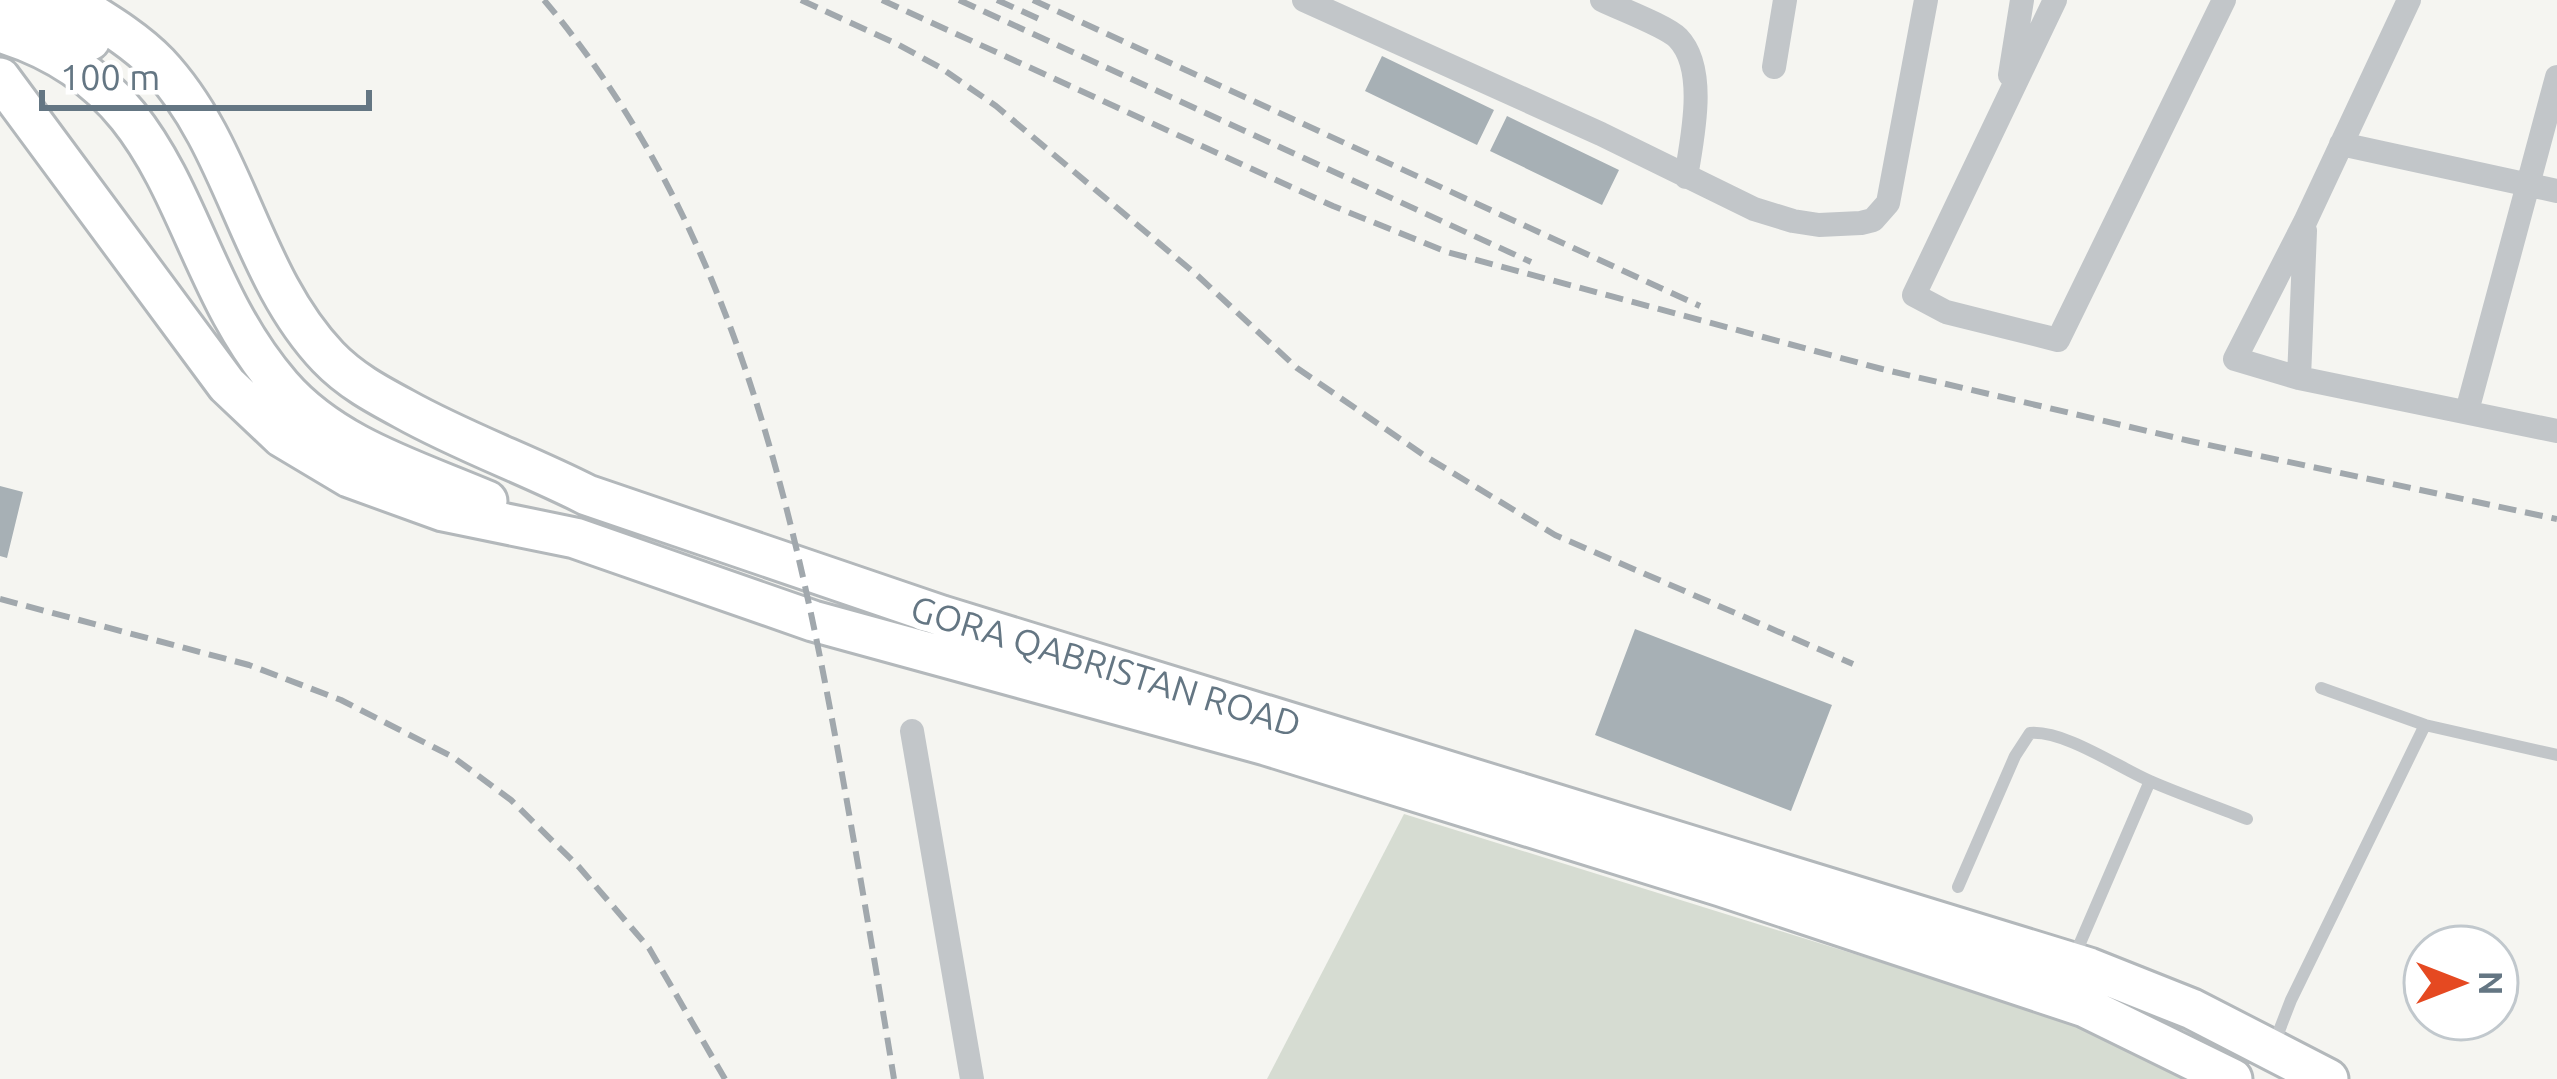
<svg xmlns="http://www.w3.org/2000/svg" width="2557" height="1079" font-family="Ubuntu,sans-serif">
<rect width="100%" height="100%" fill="#f5f5f1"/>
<path fill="#d6dcd2" d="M 1404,814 L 2076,1023 L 2190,1079 L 1267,1079 Z"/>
<path fill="#a7b0b5" d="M 1382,56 L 1494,110 L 1477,145 L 1365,91 Z
M 1507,116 L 1619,170 L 1602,205 L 1490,151 Z
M 0,486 L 23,492 L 7,558 L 0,556 Z
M 1635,629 L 1832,705 L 1791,811 L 1595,735 Z"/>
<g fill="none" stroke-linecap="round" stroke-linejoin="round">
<defs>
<path id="primary" d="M 15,0 L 54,17 L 90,40
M 69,0 C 99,19 133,38 158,64 C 237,148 249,274 328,357 C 350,380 376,394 404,409 C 463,442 526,464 587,495 L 942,616 L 2089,968 L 2192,1009 L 2328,1079
M 0,32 C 188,89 172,261 281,386 C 334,447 415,470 487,501
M 0,78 L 227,385 L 282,437 L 349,477 L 443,511 L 575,538 L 813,621 L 1266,745 L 1721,886 L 2085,1007 L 2232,1079"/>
</defs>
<use href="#primary" stroke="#b3b8bb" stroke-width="45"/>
<path stroke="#c2c6c9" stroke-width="12" d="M 2321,688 L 2425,725 L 2557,755
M 1958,887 L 2015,756 L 2030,733 C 2064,730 2118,767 2150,781 C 2182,795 2215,806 2247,819
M 2074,957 L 2150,781
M 2274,1044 L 2291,1000 L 2425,725"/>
<path stroke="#c2c6c9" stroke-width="24" d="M 1304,0 L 1601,134 L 1754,209 L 1793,221 L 1819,225 L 1861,223 L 1873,220 L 1888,203 L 1926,0
M 1602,0 C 1620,9 1666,26 1678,38 C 1708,69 1692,139 1686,177
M 2055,0 L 1914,295 L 1946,312 L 2058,340 L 2224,0
M 2409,0 L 2305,222 L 2235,359 L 2299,378 L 2557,431
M 1774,67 L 1785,0
M 2010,75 L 2022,0
M 2341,144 L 2557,191
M 2299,378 L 2305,231
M 2467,411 L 2557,77
M 912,731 L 972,1079"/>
<use href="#primary" stroke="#fff" stroke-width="39"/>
<path stroke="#a1a8ad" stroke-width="6" stroke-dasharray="18 9" stroke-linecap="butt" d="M 544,0 C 724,214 788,478 837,746 C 857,857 876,968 894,1079
M 801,0 L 899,45 L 941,68 L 996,106 L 1198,276 L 1297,368 L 1425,456 L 1555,535 L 1853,664
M 882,0 L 1333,206 L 1447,252 L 1882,369 L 2190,441 L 2557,519
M 959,0 L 1531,262
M 997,0 L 1046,22
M 1033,0 L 1700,306
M 0,599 L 249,665 L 341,700 L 453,757 L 511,800 L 579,867 L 649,948 L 725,1079"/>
</g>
<g text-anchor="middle" stroke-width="12" stroke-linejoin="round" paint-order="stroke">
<g font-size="36" fill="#647683" stroke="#fff">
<text transform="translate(1106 666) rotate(17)" y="13">GORA QABRISTAN ROAD</text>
</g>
</g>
<g transform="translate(2461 983) rotate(90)"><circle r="57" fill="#ffffff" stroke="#c1c8cd" stroke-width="3"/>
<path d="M0-9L21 45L0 30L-21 45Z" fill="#e54921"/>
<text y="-18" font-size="33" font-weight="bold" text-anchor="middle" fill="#647683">N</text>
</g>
<path d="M42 90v18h327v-18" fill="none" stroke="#647683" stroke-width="6"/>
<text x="60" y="90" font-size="36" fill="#647683" stroke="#ffffff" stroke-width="9" paint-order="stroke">100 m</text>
</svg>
